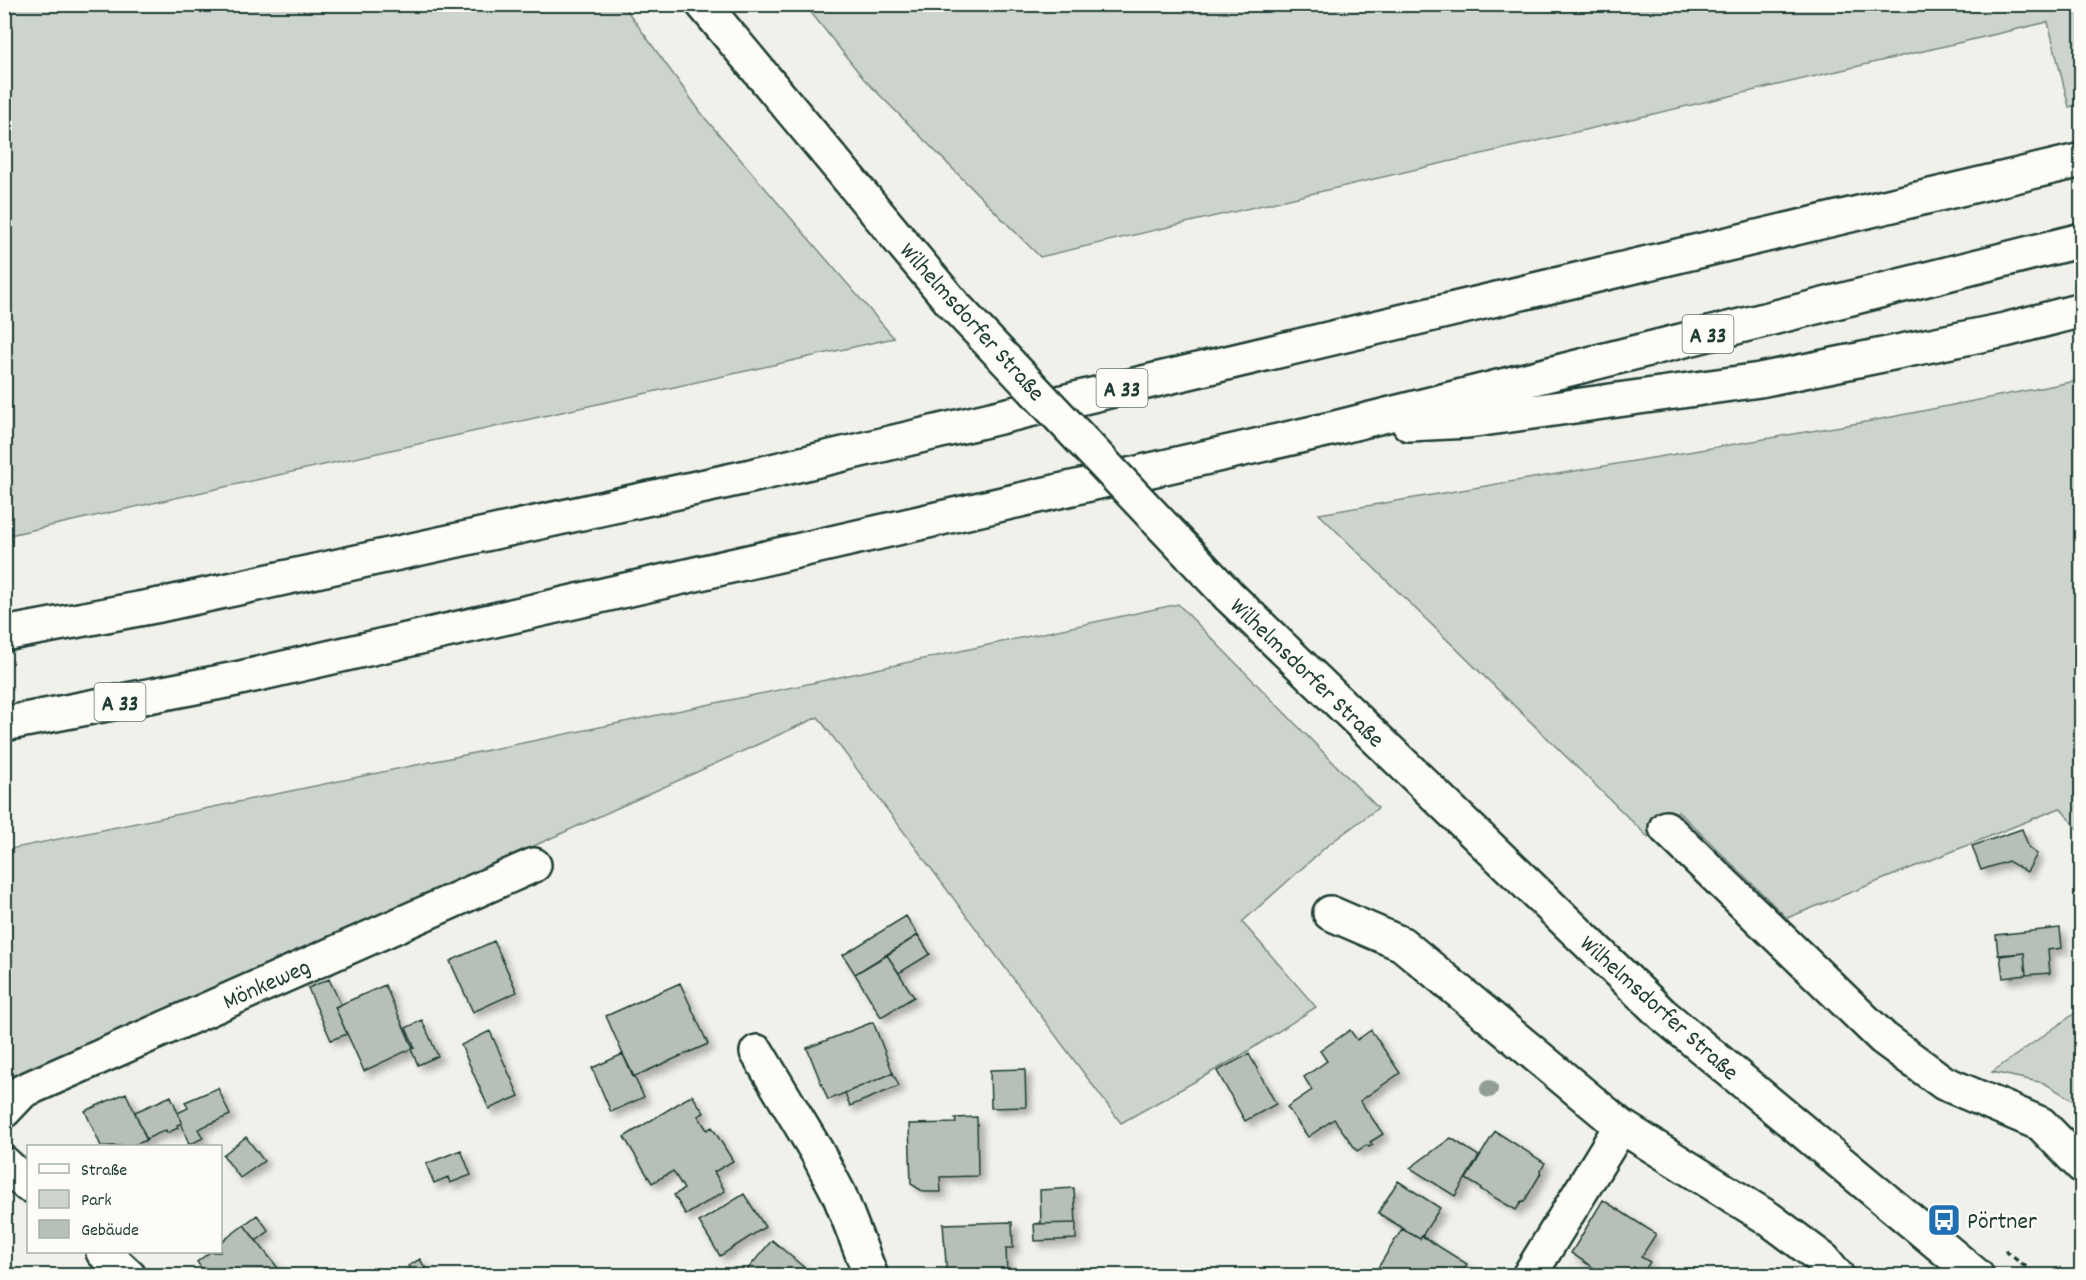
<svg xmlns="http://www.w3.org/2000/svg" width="2086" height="1280" font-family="Dekko,sans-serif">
<defs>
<filter id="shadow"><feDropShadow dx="5.5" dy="5.5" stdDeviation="3" flood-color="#0004"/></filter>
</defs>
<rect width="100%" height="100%" fill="#f0f1eb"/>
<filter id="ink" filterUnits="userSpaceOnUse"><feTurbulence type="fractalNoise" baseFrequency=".0167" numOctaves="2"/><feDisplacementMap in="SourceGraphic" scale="12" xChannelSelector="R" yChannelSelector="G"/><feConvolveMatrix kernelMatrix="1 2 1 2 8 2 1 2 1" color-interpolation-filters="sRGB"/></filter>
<g filter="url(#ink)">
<path fill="#cdd3cd" stroke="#768880" stroke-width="1.5" d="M 4,5 L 623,5 L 705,118 L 894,338 L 5,536 Z
M 805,5 L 2081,5 L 2081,104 L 2069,107 L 2048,22 L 1040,257 L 864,79 Z
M 2081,380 L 2081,833 L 2060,808 L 1787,918 L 1678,811 L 1648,837 L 1319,514 L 1871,421 Z
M 1178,604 L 1378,808 L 1328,845 L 1242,922 L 1316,1007 L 1242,1055 L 1121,1123 L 818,717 L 5,1086 L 5,850 L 798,686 Z
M 2081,1009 L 2081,1105 L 2044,1083 L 1992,1072 Z"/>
<path fill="#b6bfb8" stroke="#1f3d34" stroke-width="1.5" filter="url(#shadow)" d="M 2022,829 L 2029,848 L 2037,854 L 2027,872 L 2008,861 L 1981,870 L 1972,846 Z
M 906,916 L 918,935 L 855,974 L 843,955 Z
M 2060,928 L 2062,948 L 2048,950 L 2050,973 L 2026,975 L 2024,953 L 1998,955 L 1996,935 Z
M 918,935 L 930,954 L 899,973 L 887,955 Z
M 494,941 L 517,992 L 473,1012 L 450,961 Z
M 2024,953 L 2026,975 L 2003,978 L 2000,956 Z
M 887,955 L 914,997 L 881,1017 L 855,974 Z
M 329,979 L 341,1005 L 335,1007 L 347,1034 L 331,1040 L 308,988 Z
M 680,983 L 708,1044 L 633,1077 L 606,1016 Z
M 385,985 L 413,1048 L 364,1071 L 335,1007 Z
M 422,1020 L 438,1056 L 418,1065 L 411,1049 L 415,1048 L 406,1028 Z
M 873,1022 L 893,1073 L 828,1100 L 807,1048 Z
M 1350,1030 L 1357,1040 L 1371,1030 L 1400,1073 L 1360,1101 L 1383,1134 L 1370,1142 L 1373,1145 L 1369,1147 L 1367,1145 L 1357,1151 L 1334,1119 L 1308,1137 L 1287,1107 L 1312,1090 L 1304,1077 L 1327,1061 L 1320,1051 Z
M 490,1031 L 519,1096 L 489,1109 L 461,1045 Z
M 623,1054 L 644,1097 L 611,1112 L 592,1068 Z
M 1249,1054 L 1276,1104 L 1245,1121 L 1217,1071 Z
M 1025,1069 L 1026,1107 L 991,1108 L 990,1070 Z
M 893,1073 L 899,1086 L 850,1106 L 845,1093 Z
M 218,1088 L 230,1115 L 198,1129 L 203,1138 L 189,1145 L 178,1113 L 188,1108 L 185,1102 Z
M 126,1093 L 147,1140 L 131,1146 L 101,1146 L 85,1111 Z
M 692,1095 L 704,1113 L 698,1116 L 707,1130 L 712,1127 L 733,1161 L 714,1172 L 725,1191 L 686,1215 L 674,1195 L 684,1189 L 673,1171 L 652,1183 L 624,1137 Z
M 171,1096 L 182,1123 L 177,1125 L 178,1128 L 167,1133 L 166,1130 L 146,1139 L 135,1112 Z
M 977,1117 L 978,1176 L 940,1177 L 941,1192 L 924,1192 L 911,1184 L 909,1124 L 956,1123 L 955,1118 Z
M 1495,1131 L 1545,1163 L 1540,1172 L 1541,1173 L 1524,1202 L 1522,1201 L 1516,1210 L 1480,1189 L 1481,1188 L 1466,1179 Z
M 246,1137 L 264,1161 L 240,1178 L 223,1155 Z
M 1451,1138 L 1479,1156 L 1455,1196 L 1410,1168 Z
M 461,1150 L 471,1175 L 450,1183 L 448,1177 L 434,1183 L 426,1164 Z
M 1398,1181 L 1440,1208 L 1420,1239 L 1378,1213 Z
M 1074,1188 L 1076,1223 L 1034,1224 L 1041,1223 L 1040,1190 Z
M 744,1194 L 765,1227 L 720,1256 L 699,1222 Z
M 1603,1200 L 1656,1234 L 1641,1257 L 1650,1262 L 1643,1273 L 1634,1267 L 1629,1276 L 1606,1276 L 1571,1253 Z
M 257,1215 L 269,1231 L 256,1241 L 244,1225 Z
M 1012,1222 L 1013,1248 L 1006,1248 L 1007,1274 L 1014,1274 L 1014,1276 L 947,1276 L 943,1224 Z
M 1076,1223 L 1076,1239 L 1035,1241 L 1034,1224 Z
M 244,1225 L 281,1272 L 277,1276 L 205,1276 L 206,1274 L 197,1262 L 210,1252 L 220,1252 L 220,1243 Z
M 1402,1229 L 1420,1239 L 1422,1236 L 1467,1264 L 1460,1276 L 1374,1274 Z
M 772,1240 L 814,1276 L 742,1276 Z
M 420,1259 L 430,1276 L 398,1276 L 397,1273 L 400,1275 L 410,1269 L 408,1266 Z"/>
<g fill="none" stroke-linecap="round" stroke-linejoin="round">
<defs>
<path id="minor" d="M 703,4 L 953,304
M 1229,596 L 1662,1014 L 1977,1276
M 1666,828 L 1883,1038 L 1944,1083 L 2041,1124 L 2082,1166
M 1330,913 L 1402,944 L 1621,1126 L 1768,1218 L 1824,1260 L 1837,1276
M 757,1052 L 817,1152 L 839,1194 L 871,1276
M 4,1111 L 23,1091 L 534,865
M 4,1163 L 28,1185
M 103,1252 L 129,1276
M 1529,1276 L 1621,1126"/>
<path id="highway" d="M 1409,424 L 1468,421 L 1760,380 L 2005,330 L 2082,310
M 4,634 L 160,605 L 751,476 L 2082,160
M 4,724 L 236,679 L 1335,428 L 2082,240"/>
</defs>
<use href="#minor" stroke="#1f3d34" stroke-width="38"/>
<use href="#highway" stroke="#1f3d34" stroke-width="38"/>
<path stroke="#1f3d34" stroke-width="4" stroke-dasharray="6 4.5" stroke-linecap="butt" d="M 2005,1250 L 2037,1276"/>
<use href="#minor" stroke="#fdfcf7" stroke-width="33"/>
<use href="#highway" stroke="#fdfcf7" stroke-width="33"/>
<defs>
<path id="minor-bridge" d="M 953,304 L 1229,596"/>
</defs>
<use href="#minor-bridge" stroke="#1f3d34" stroke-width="38" stroke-linecap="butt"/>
<use href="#minor-bridge" stroke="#fdfcf7" stroke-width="33"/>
</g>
<circle fill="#909e97" cx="1489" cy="1089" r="9"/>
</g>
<defs>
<symbol id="bus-square" viewBox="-11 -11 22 22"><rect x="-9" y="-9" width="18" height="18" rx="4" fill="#1f6fb2" stroke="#fdfcf7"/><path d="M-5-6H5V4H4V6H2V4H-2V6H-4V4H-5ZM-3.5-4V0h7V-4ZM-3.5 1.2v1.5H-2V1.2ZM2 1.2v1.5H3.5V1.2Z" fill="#fff"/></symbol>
</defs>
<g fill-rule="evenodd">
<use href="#bus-square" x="1925" y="1201" width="38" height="38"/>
</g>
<g text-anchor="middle" stroke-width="4.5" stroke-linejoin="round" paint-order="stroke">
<g fill="#fdfcf7" stroke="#62766e" stroke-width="1.5">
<rect x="1682.5" y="315" width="51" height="38" rx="4.5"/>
<rect x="1096.5" y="369" width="51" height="38" rx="4.5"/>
<rect x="94.5" y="683" width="51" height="38" rx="4.5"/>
</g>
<g font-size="22" font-weight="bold" fill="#1f3d34">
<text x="1708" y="342">A 33</text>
<text x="1122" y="396">A 33</text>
<text x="120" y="710">A 33</text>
</g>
<g font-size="24" fill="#1f3d34" stroke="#fdfcf7">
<text transform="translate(973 321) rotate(48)" y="8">Wilhelmsdorfer Straße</text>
<text transform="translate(1308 672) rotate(44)" y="8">Wilhelmsdorfer Straße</text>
<text transform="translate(266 983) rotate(-24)" y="8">Mönkeweg</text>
<text transform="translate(1660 1007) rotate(42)" y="8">Wilhelmsdorfer Straße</text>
</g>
<g font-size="24" fill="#1f3d34" stroke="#fdfcf7" text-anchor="start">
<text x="1967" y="1228">Pörtner</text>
</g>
</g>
<rect width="2086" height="1280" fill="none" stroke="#fdfcf7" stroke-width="24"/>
<rect x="12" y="12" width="2062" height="1256" fill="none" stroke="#1f3d34" stroke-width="2" filter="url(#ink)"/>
<rect x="27" y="1145" width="195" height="108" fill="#fdfcf7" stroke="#a4b0a9" stroke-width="1.5"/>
<rect x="39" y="1164" width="30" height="9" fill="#fdfcf7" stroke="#a4b0a9" stroke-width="1.5"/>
<text x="81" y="1175" font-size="18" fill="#1f3d34">Straße</text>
<rect x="39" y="1190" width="30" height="18" fill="#cdd3cd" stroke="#a4b0a9" stroke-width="1.5"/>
<text x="81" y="1205" font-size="18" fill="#1f3d34">Park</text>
<rect x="39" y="1220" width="30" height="18" fill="#b6bfb8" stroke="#a4b0a9" stroke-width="1.5"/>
<text x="81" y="1235" font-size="18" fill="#1f3d34">Gebäude</text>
</svg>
